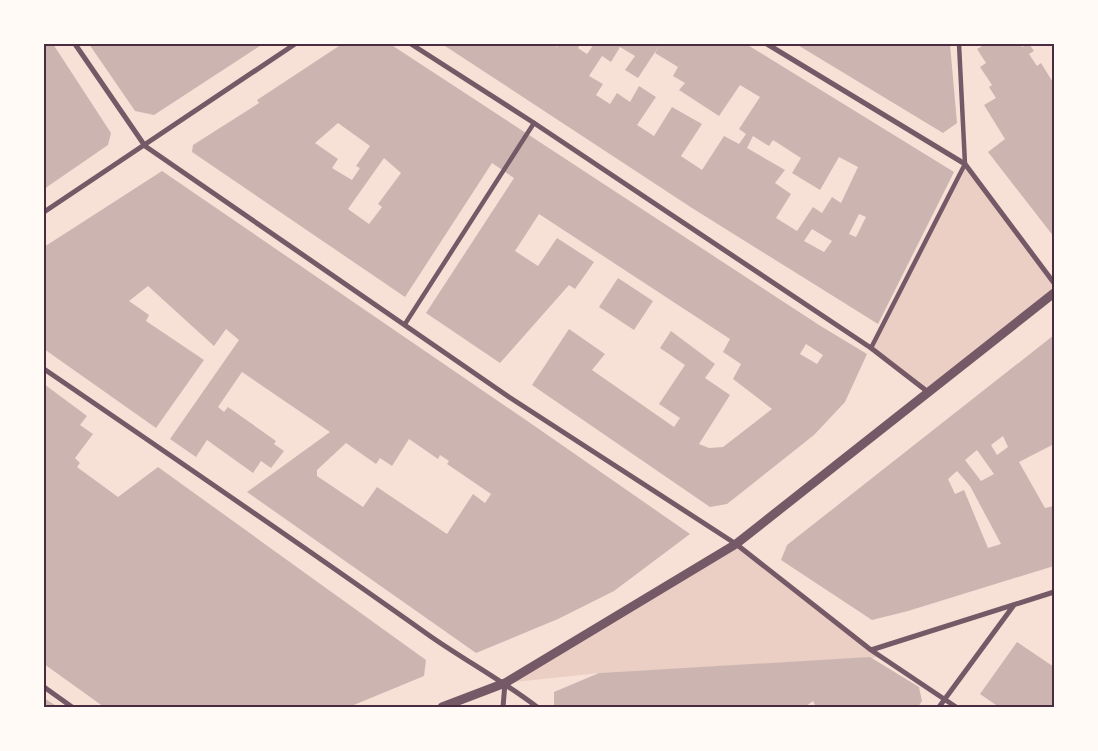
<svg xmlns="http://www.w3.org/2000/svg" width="1098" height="751" font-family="Jost,sans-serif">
<rect width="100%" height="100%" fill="#f7e1d7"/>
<path fill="#ebcfc5" d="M 965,164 L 1054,283 L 1054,293 L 928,392 L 871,348 Z
M 736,544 L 881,657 L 599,673 L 505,683 Z"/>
<path fill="#ccb4b1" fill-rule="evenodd" d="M 44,44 L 53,44 L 111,133 L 108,145 L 44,189 Z
M 89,44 L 263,44 L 154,115 L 135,111 Z
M 342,44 L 390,44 L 819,325 L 867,354 L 845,402 L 814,435 L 727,504 L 710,507 L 532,385 L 569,329 L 605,354 L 592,370 L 674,427 L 680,418 L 659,404 L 685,365 L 660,348 L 671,331 L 715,364 L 705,378 L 730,395 L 699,444 L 709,448 L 723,447 L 772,409 L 733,379 L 741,364 L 723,352 L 730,339 L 539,214 L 515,251 L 538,266 L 557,238 L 594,262 L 575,289 L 569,285 L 500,363 L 426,313 L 514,178 L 492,163 L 405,297 L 192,152 L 193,145 L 259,103 L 257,100 ZM 338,123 L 370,146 L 356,166 L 360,168 L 352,180 L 332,168 L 338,159 L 315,143 ZM 384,158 L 401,173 L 378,204 L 382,207 L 369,224 L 348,209 ZM 806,344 L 823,355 L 817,364 L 800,354 Z
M 442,44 L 552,44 L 557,47 L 558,44 L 580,44 L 578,48 L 587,54 L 594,44 L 746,44 L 954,172 L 878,324 L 692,208 ZM 659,46 L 655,53 L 678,67 L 673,76 L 685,83 L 679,90 L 719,116 L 740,85 L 760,97 L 739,129 L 746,134 L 739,144 L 724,136 L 702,170 L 681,156 L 702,124 L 672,107 L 654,136 L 637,125 L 656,97 L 639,86 L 630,102 L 617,93 L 610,104 L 596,95 L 603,84 L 589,76 L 602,56 L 611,62 L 620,47 L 635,56 L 625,70 L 638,78 ZM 753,136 L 769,146 L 773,140 L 801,158 L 792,173 L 820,190 L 839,157 L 858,167 L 841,203 L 832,197 L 822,213 L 813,207 L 797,231 L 776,218 L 791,194 L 775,183 L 785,170 L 747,148 ZM 859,214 L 866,217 L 856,237 L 849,234 ZM 812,229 L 832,241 L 824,252 L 804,241 Z
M 796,44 L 950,44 L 957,123 L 943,133 Z
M 986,44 L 1020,44 L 1022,47 L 1029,44 L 1034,51 L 1029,54 L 1037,66 L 1041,63 L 1054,84 L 1052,87 L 1054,90 L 1054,237 L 988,152 L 1005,139 L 984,105 L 996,98 L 989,87 L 992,85 L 980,67 L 986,63 L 977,49 Z
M 162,171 L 536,427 L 690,534 L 614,591 L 558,619 L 476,653 L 247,492 L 330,432 L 242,372 L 218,407 L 224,412 L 228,407 L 276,441 L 274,444 L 284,451 L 271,468 L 261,461 L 253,473 L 207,440 L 196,457 L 170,439 L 239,340 L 226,329 L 214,346 L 148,286 L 129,301 L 149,315 L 146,321 L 204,360 L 156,428 L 44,349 L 44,247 ZM 409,439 L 438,459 L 440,455 L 449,461 L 447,464 L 491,494 L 485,503 L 473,494 L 447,534 L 377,487 L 363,507 L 317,476 L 317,470 L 346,443 L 376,464 L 380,458 L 392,466 Z
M 618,278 L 653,301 L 634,330 L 599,307 Z
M 1054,335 L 1054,444 L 1019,462 L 1045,508 L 1054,506 L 1054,566 L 908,611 L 872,620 L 781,560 L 787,545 ZM 1003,436 L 1008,447 L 997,455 L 991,445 ZM 977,450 L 994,474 L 981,481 L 965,460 ZM 957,471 L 970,486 L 1001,544 L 988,548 L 964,490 L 955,494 L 948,479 Z
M 44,384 L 87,416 L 80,425 L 93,434 L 75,458 L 80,463 L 77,467 L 118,497 L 158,467 L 426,660 L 424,676 L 349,707 L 104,707 L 44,664 L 44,533 L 46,531 L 44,529 Z
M 1017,642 L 1054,667 L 1054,707 L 999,707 L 980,694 Z
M 870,657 L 919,687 L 922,701 L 918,707 L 816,707 L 813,701 L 805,707 L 554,707 L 554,692 L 599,673 Z
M 44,698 L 58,707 L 44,707 Z"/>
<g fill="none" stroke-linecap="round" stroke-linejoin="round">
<path stroke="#755966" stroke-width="4.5" d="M 405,324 L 534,123
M 871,348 L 965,164 L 959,44"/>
<path stroke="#755966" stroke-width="5" d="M 75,44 L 145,146 L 509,397 L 736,544 L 871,650 L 956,707
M 411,44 L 534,123 L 871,348 L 928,392
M 767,44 L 965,164 L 1054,283
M 44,212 L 295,44
M 44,369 C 173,457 302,545 430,636 C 466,661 503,681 537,707
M 871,650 L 1054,592
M 44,687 L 72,707
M 503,707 L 505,683
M 939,707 L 1014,605"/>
<path stroke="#755966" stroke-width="9" d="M 442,707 L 505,683 L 736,544 L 1054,293"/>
</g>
<rect width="1098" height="751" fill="none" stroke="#fffaf5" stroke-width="90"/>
<rect x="45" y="45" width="1008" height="661" fill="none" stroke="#4a2c40" stroke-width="2"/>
</svg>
